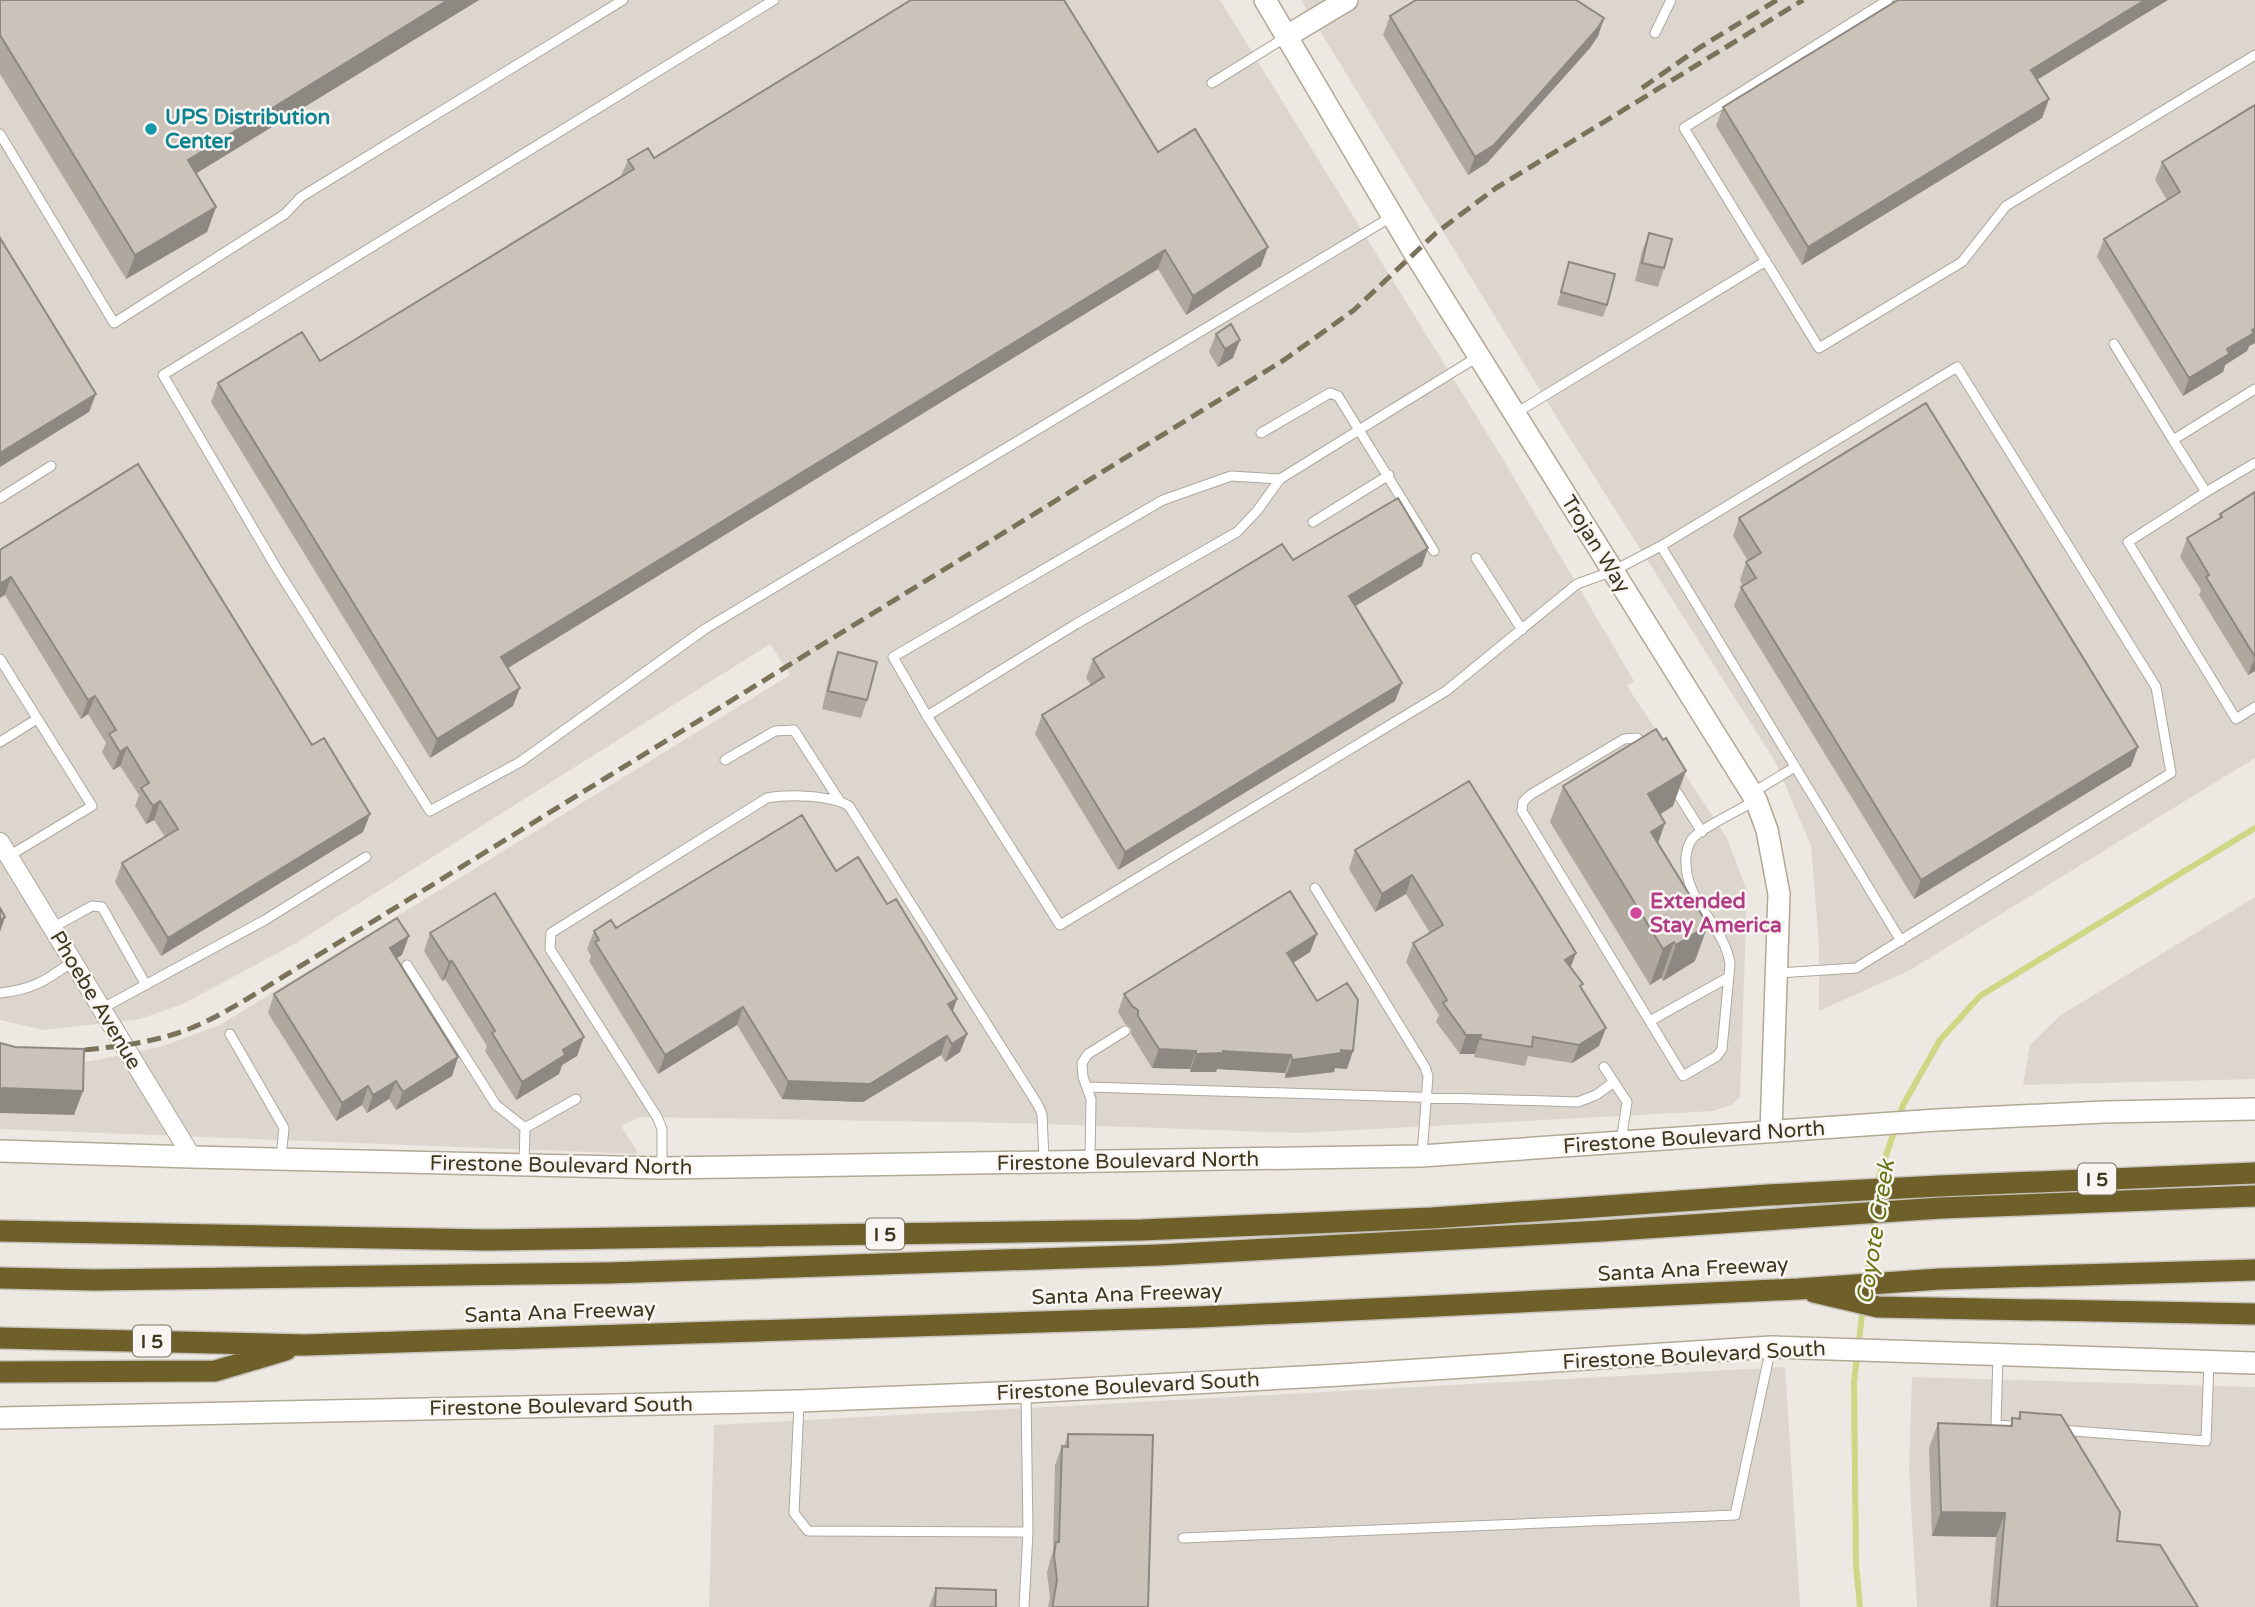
<svg xmlns="http://www.w3.org/2000/svg" width="2255" height="1607" font-family="'Varela Round',sans-serif">
<rect width="100%" height="100%" fill="#ede8e1"/>
<path fill="#ddd6cf" d="M 0,0 L 1220,0 L 1501,456 L 1634,681 L 1627,686 L 1727,838 L 1747,891 L 1740,1097 L 1731,1105 L 1713,1111 L 1298,1133 L 1015,1123 L 639,1117 L 621,1126 L 639,1154 L 0,1129 L 0,1058 L 44,1066 L 91,1061 L 160,1047 L 220,1025 L 790,675 L 770,644 L 296,943 L 183,1004 L 140,1019 L 44,1030 L 0,1020 Z
M 1301,0 L 2255,0 L 2255,758 L 1910,970 L 1819,1011 L 1819,943 L 1811,846 L 1776,763 L 1559,421 Z
M 2255,897 L 2255,1079 L 2023,1085 L 2030,1045 L 2061,1015 Z
M 1785,1367 L 1800,1607 L 709,1607 L 714,1425 Z
M 1912,1377 L 2255,1387 L 2255,1607 L 1917,1607 L 1909,1470 Z"/>
<g fill="none" stroke-linecap="round" stroke-linejoin="round">
<path stroke="#ccd884" stroke-width="6" d="M 1899,1118 L 1903,1105 L 1940,1040 L 1980,996 L 2255,828
M 1867,1279 L 1879,1176 L 1895,1129
M 1860,1607 L 1856,1565 L 1854,1382 L 1863,1307"/>
<defs>
<path id="lane" d="M 774,0 L 163,375 L 277,569 L 430,811 L 520,762 L 705,629 L 1391,217
M 1888,0 L 1684,128 L 1819,348 L 1962,262 L 2006,206 L 2255,55
M 1655,33 L 1671,0
M 1212,83 L 1286,37
M 0,134 L 114,323 L 285,214 L 301,197 L 623,0
M 2114,344 L 2173,440
M 2255,389 L 2173,440 L 2206,492 L 2128,542 L 2236,719 L 2255,707
M 1516,413 L 1766,261
M 1261,433 L 1330,393 L 1338,396 L 1359,430 L 1280,479 L 1257,511 L 1237,532 L 1076,624 L 927,716 L 893,657 L 1163,500 L 1231,476 L 1280,479
M 2206,492 L 2255,463
M 0,498 L 51,466
M 1313,522 L 1389,475
M 1661,546 L 1901,941
M 1434,551 L 1359,430 L 1479,356
M 1476,558 L 1522,630
M 0,659 L 92,806 L 9,856
M 927,716 L 1060,925 L 1446,691 L 1577,584 L 1613,571 L 1661,546 L 1957,367 L 2156,687 L 2171,773 L 1856,968 L 1777,973
M 0,742 L 37,719
M 1646,745 L 1637,738 L 1624,739 L 1530,795 L 1523,802 L 1522,811 L 1683,1076 L 1717,1056 L 1722,1049 L 1730,964 C 1724,923 1683,903 1686,856 C 1687,849 1689,841 1695,836 C 1707,825 1740,810 1756,800
M 725,760 L 775,731 L 794,730 L 839,800
M 1671,783 L 1702,832
M 1752,793 L 1795,767
M 1315,888 L 1425,1067 L 1428,1076 L 1422,1155
M 52,928 L 92,906 L 102,907 L 146,985
M 407,965 L 496,1105 L 525,1128
M 0,993 C 34,989 45,981 72,962
M 101,1009 L 265,920 L 366,857
M 1650,1021 L 1729,977
M 230,1034 L 284,1128 L 281,1158
M 1604,1067 L 1627,1102 L 1621,1141
M 1088,1087 L 1578,1102 L 1596,1095 L 1614,1082
M 1090,1160 L 1091,1099 L 1083,1077 L 1082,1063 L 1088,1054 L 1125,1031
M 524,1163 L 525,1128 L 576,1099
M 662,1167 L 662,1129 L 657,1117 L 550,949 L 551,933 L 767,798 C 788,794 831,795 849,806 L 1038,1105 L 1042,1114 L 1044,1160
M 1998,1355 L 1996,1425 L 2011,1426
M 799,1403 L 794,1513 L 808,1531 L 1028,1532
M 2060,1430 L 2206,1441 L 2209,1362
M 1183,1538 L 1735,1515 L 1771,1347
M 1024,1607 L 1028,1532 L 1026,1394"/>
<path id="street" d="M 0,842 L 192,1157"/>
<path id="secondary" d="M 1265,0 L 1415,254 L 1756,800 L 1767,830 L 1779,894 L 1771,1131
M 1287,36 L 1347,0
M 0,1151 L 192,1157 L 662,1168 L 1421,1156 L 1937,1120 L 2104,1112 L 2255,1109
M 0,1418 L 799,1401 L 1026,1392 L 1340,1375 L 1771,1347 L 2255,1363"/>
<path id="highway" d="M 0,1231 L 487,1240 L 1141,1230 L 1432,1218 L 1768,1195 L 1939,1186 L 2255,1173
M 0,1278 L 95,1280 L 607,1273 L 1159,1255 L 1602,1231 L 1941,1208 L 2255,1196
M 1814,1292 L 1878,1307 L 2255,1314
M 0,1338 L 305,1345 L 1199,1317 L 1798,1289 L 1940,1279 L 2255,1270
M 0,1372 L 215,1371 L 286,1350"/>
</defs>
<use href="#lane" stroke="#afa89b" stroke-width="11"/>
<use href="#street" stroke="#afa89b" stroke-width="20"/>
<use href="#secondary" stroke="#b2a895" stroke-width="24"/>
<use href="#highway" stroke="#c6c3bc" stroke-width="24"/>
<use href="#lane" stroke="#fff" stroke-width="9"/>
<use href="#street" stroke="#fff" stroke-width="18"/>
<use href="#secondary" stroke="#fff" stroke-width="21"/>
<use href="#highway" stroke="#6f5f28" stroke-width="21"/>
<path stroke="#7b725a" stroke-width="5" stroke-dasharray="14 7" stroke-linecap="butt" d="M 1642,88 L 1699,48 L 1777,0
M 64,1052 C 103,1048 141,1045 178,1033 C 202,1025 225,1012 247,999 L 1284,360 L 1354,310 L 1436,233 L 1496,188 L 1803,0"/>
</g>
<path fill="#afa89f" d="M 0,0 L 479,0 L 196,173 L 216,207 L 207,232 L 126,279 L 0,74 Z
M 1390,16 L 1604,18 L 1598,36 L 1590,48 L 1487,163 L 1468,175 L 1383,35 Z
M 2037,80 L 2049,99 L 2042,118 L 1802,265 L 1716,126 L 1723,107 Z
M 2255,105 L 2255,343 L 2249,346 L 2247,351 L 2225,365 L 2223,372 L 2183,396 L 2097,257 L 2104,239 L 2167,200 L 2155,180 L 2162,162 Z
M 1158,152 L 1261,266 L 1186,315 L 1158,269 L 508,668 L 513,706 L 430,758 L 211,402 L 218,383 L 320,361 L 621,176 L 628,160 L 654,158 Z
M 1649,233 L 1664,268 L 1658,287 L 1635,281 L 1642,251 Z
M 1569,262 L 1607,305 L 1603,317 L 1557,305 Z
M 1216,334 L 1233,358 L 1218,367 L 1209,352 Z
M 2255,492 L 2255,671 L 2248,675 L 2199,595 L 2201,590 L 2180,557 L 2187,538 L 2218,520 L 2220,514 Z
M 1739,518 L 2138,747 L 2131,766 L 1914,899 L 1734,606 L 1741,587 L 1743,586 L 1740,580 L 1746,562 L 1748,561 L 1733,536 Z
M 0,550 L 312,745 L 370,814 L 363,832 L 161,956 L 115,882 L 122,863 L 165,837 L 154,820 L 146,824 L 135,806 L 139,795 L 120,766 L 113,770 L 102,752 L 106,743 L 88,714 L 81,719 L 5,595 Z
M 1293,560 L 1422,566 L 1355,606 L 1402,683 L 1395,701 L 1118,870 L 1035,734 L 1042,715 L 1091,685 L 1086,678 L 1093,659 Z
M 838,652 L 867,700 L 861,718 L 822,709 L 831,670 Z
M 1469,781 L 1581,988 L 1599,1046 L 1572,1063 L 1528,1056 L 1525,1066 L 1474,1057 L 1475,1054 L 1460,1054 L 1436,1022 L 1439,1015 L 1406,962 L 1413,943 L 1430,933 L 1406,894 L 1375,912 L 1349,869 L 1355,850 Z
M 1563,786 L 1673,806 L 1660,814 L 1665,823 L 1658,844 L 1695,961 L 1663,981 L 1661,978 L 1650,985 L 1550,822 Z
M 836,871 L 953,1011 L 967,1034 L 960,1052 L 945,1062 L 941,1055 L 863,1102 L 782,1099 L 737,1025 L 658,1074 L 589,961 L 591,956 L 587,949 L 594,931 L 616,928 Z
M 430,933 L 577,1056 L 562,1065 L 559,1074 L 516,1100 L 485,1051 L 487,1046 L 445,979 L 442,981 L 424,951 Z
M 1317,934 L 1310,952 L 1293,963 L 1347,1069 L 1335,1068 L 1334,1072 L 1285,1078 L 1285,1073 L 1217,1069 L 1216,1072 L 1190,1072 L 1190,1069 L 1152,1068 L 1131,1034 L 1131,1028 L 1125,1024 L 1118,1012 L 1124,994 Z
M 402,955 L 396,958 L 458,1057 L 452,1076 L 396,1110 L 389,1099 L 367,1113 L 362,1105 L 336,1121 L 268,1013 L 274,994 Z
M 2020,1412 L 2117,1541 L 2198,1607 L 1990,1607 L 1996,1537 L 1932,1536 L 1929,1448 L 1938,1423 L 2010,1426 L 2012,1418 L 2018,1419 Z
M 1068,1434 L 1148,1607 L 1048,1607 L 1050,1598 L 1047,1573 L 1050,1560 L 1053,1551 L 1055,1465 L 1062,1446 L 1064,1447 Z
M 936,1588 L 996,1607 L 929,1607 Z"/>
<path fill="#8e8882" d="M 448,0 L 479,0 L 179,184 L 188,160 Z
M 2145,0 L 2168,0 L 2024,88 L 2031,70 Z
M 1604,18 L 1598,36 L 1590,48 L 1487,163 L 1468,175 L 1475,157 Z
M 2049,99 L 2042,118 L 1802,265 L 1808,247 Z
M 216,207 L 207,232 L 126,279 L 135,255 Z
M 1268,247 L 1261,266 L 1186,315 L 1193,296 Z
M 1165,250 L 1158,269 L 495,676 L 501,657 Z
M 2255,328 L 2255,343 L 2249,346 L 2247,351 L 2225,365 L 2223,372 L 2183,396 L 2189,378 Z
M 1240,340 L 1233,358 L 1218,367 L 1225,349 Z
M 96,394 L 89,412 L 0,467 L 0,453 Z
M 1428,548 L 1422,566 L 1342,614 L 1349,596 Z
M 11,577 L 5,595 L 0,598 L 0,584 Z
M 2255,657 L 2255,671 L 2248,675 Z
M 1402,683 L 1395,701 L 1118,870 L 1125,852 Z
M 520,688 L 513,706 L 430,758 L 437,739 Z
M 95,696 L 88,714 L 81,719 L 88,700 Z
M 127,747 L 120,766 L 113,770 L 120,752 Z
M 2138,747 L 2131,766 L 1914,899 L 1921,880 Z
M 1686,771 L 1673,806 L 1635,830 L 1648,794 Z
M 160,801 L 154,820 L 146,824 L 153,806 Z
M 370,814 L 363,832 L 161,956 L 168,938 Z
M 1665,823 L 1652,859 L 1651,832 Z
M 1412,875 L 1406,894 L 1375,912 L 1382,894 Z
M 5,917 L 0,932 L 0,920 Z
M 1708,925 L 1695,961 L 1663,981 L 1676,945 Z
M 1317,934 L 1310,952 L 1280,971 L 1287,953 Z
M 409,936 L 402,955 L 383,966 L 390,948 Z
M 1674,942 L 1661,978 L 1650,985 L 1663,949 Z
M 1576,953 L 1569,972 L 1565,960 Z
M 452,961 L 445,979 L 442,981 L 449,962 Z
M 957,999 L 951,1017 L 948,1004 Z
M 743,1007 L 737,1025 L 658,1074 L 665,1055 Z
M 1606,1028 L 1599,1046 L 1572,1063 L 1579,1045 Z
M 967,1034 L 960,1052 L 945,1062 L 952,1044 Z
M 1466,1035 L 1481,1035 L 1475,1054 L 1460,1054 Z
M 947,1036 L 941,1055 L 863,1102 L 782,1099 L 788,1081 Z
M 584,1037 L 577,1056 L 562,1065 L 559,1074 L 516,1100 L 522,1082 L 563,1050 Z
M 1159,1049 L 1196,1051 L 1190,1069 L 1152,1068 Z
M 1341,1050 L 1353,1051 L 1347,1069 L 1335,1068 L 1334,1072 L 1285,1078 L 1292,1060 Z
M 1223,1051 L 1291,1055 L 1285,1073 L 1217,1069 L 1216,1072 L 1190,1072 L 1196,1054 Z
M 458,1057 L 452,1076 L 396,1110 L 403,1092 Z
M 396,1081 L 389,1099 L 367,1113 L 373,1095 Z
M 368,1086 L 362,1105 L 336,1121 L 342,1103 Z
M 0,1088 L 83,1091 L 74,1115 L 0,1113 Z
M 1941,1512 L 2005,1513 L 1996,1537 L 1932,1536 Z"/>
<path fill="#cbc3b9" stroke="#8e8882" stroke-width="2" d="M 0,0 L 448,0 L 188,160 L 216,207 L 135,255 L 0,35 Z
M 911,0 L 1064,0 L 1158,152 L 1195,129 L 1268,247 L 1193,296 L 1165,250 L 501,657 L 520,688 L 437,739 L 218,383 L 302,332 L 320,361 L 634,169 L 628,160 L 648,148 L 654,158 Z
M 1416,0 L 1576,0 L 1604,18 L 1597,29 L 1494,145 L 1475,157 L 1390,16 Z
M 1898,0 L 2145,0 L 2031,70 L 2049,99 L 1808,247 L 1723,107 Z
M 2255,105 L 2255,328 L 2252,330 L 2254,333 L 2227,349 L 2229,354 L 2189,378 L 2104,239 L 2180,192 L 2162,162 Z
M 1649,233 L 1672,239 L 1664,268 L 1642,263 Z
M 0,238 L 96,394 L 0,453 Z
M 1569,262 L 1615,274 L 1607,305 L 1561,292 Z
M 1231,324 L 1240,340 L 1225,349 L 1216,334 Z
M 1926,403 L 2138,747 L 1921,880 L 1741,587 L 1756,578 L 1746,562 L 1761,553 L 1739,518 Z
M 138,464 L 312,745 L 324,738 L 370,814 L 168,938 L 122,863 L 178,829 L 160,801 L 153,806 L 141,788 L 149,783 L 127,747 L 120,752 L 109,734 L 116,730 L 95,696 L 88,700 L 11,577 L 0,584 L 0,550 Z
M 2255,492 L 2255,657 L 2206,577 L 2209,575 L 2187,538 L 2222,517 L 2220,514 Z
M 1398,498 L 1428,548 L 1349,596 L 1402,683 L 1125,852 L 1042,715 L 1104,677 L 1093,659 L 1282,544 L 1293,560 Z
M 838,652 L 877,662 L 867,700 L 828,691 Z
M 1656,729 L 1663,740 L 1666,738 L 1686,771 L 1648,794 L 1665,823 L 1651,832 L 1708,925 L 1676,945 L 1674,942 L 1663,949 L 1563,786 Z
M 1469,781 L 1576,953 L 1565,960 L 1583,984 L 1580,986 L 1606,1028 L 1579,1045 L 1533,1037 L 1532,1047 L 1480,1039 L 1481,1035 L 1466,1035 L 1443,1003 L 1447,1000 L 1413,943 L 1443,925 L 1412,875 L 1382,894 L 1355,850 Z
M 802,815 L 836,871 L 858,857 L 887,904 L 896,899 L 957,999 L 948,1004 L 967,1034 L 952,1044 L 947,1036 L 870,1084 L 788,1081 L 743,1007 L 665,1055 L 595,942 L 599,940 L 594,931 L 611,920 L 616,928 Z
M 1290,891 L 1317,934 L 1287,953 L 1317,1001 L 1347,983 L 1358,1000 L 1353,1051 L 1341,1050 L 1341,1053 L 1292,1060 L 1291,1055 L 1223,1051 L 1223,1053 L 1196,1054 L 1196,1051 L 1159,1049 L 1138,1016 L 1138,1010 L 1132,1006 L 1124,994 Z
M 495,893 L 584,1037 L 563,1050 L 565,1055 L 522,1082 L 492,1033 L 495,1031 L 452,961 L 449,962 L 430,933 Z
M 0,908 L 5,917 L 0,920 Z
M 397,918 L 409,936 L 390,948 L 458,1057 L 403,1092 L 396,1081 L 373,1095 L 368,1086 L 342,1103 L 274,994 Z
M 0,1043 L 15,1047 L 84,1049 L 83,1091 L 0,1088 Z
M 2020,1412 L 2061,1415 L 2120,1512 L 2117,1541 L 2160,1545 L 2198,1607 L 1997,1607 L 2005,1513 L 1941,1512 L 1938,1423 L 2012,1426 L 2012,1418 L 2020,1419 Z
M 1068,1434 L 1153,1435 L 1148,1607 L 1053,1607 L 1053,1603 L 1057,1580 L 1054,1555 L 1056,1542 L 1059,1542 L 1062,1446 L 1068,1447 Z
M 936,1588 L 996,1590 L 996,1607 L 935,1607 Z"/>
<circle fill="#0f9aa8" stroke="#f9f5f2" stroke-width="2.5" cx="151" cy="129" r="7"/>
<circle fill="#d1479c" stroke="#f9f5f2" stroke-width="2.5" cx="1636" cy="913" r="7"/>
<g text-anchor="middle" stroke-width="5" stroke-linejoin="round" paint-order="stroke">
<g fill="#f9f5f2" stroke="#78705e" stroke-width="2">
<rect x="2078" y="1163.5" width="38" height="31" rx="5"/>
<rect x="866" y="1218.5" width="38" height="31" rx="5"/>
<rect x="133" y="1325.5" width="38" height="31" rx="5"/>
</g>
<g font-size="19" font-weight="bold" fill="#40371f">
<text x="2097" y="1186">I 5</text>
<text x="885" y="1241">I 5</text>
<text x="152" y="1348">I 5</text>
</g>
<g font-size="21" font-weight="bold" fill="#0d838f" stroke="#f9f5f2" text-anchor="start">
<text x="165" y="124">UPS Distribution<tspan x="165" dy="24">Center</tspan></text>
</g>
<g font-size="21" fill="#40371f" stroke="#f9f5f2">
<text transform="translate(1596 544) rotate(58)" y="7">Trojan Way</text>
<text transform="translate(96 1000) rotate(59)" y="7">Phoebe Avenue</text>
<text transform="translate(1694 1137) rotate(-4)" y="7">Firestone Boulevard North</text>
<text transform="translate(1128 1161) rotate(-1)" y="7">Firestone Boulevard North</text>
<text transform="translate(561 1165) rotate(1)" y="7">Firestone Boulevard North</text>
<text transform="translate(1693 1269) rotate(-3)" y="7">Santa Ana Freeway</text>
<text transform="translate(1127 1294) rotate(-2)" y="7">Santa Ana Freeway</text>
<text transform="translate(560 1312) rotate(-2)" y="7">Santa Ana Freeway</text>
<text transform="translate(1694 1355) rotate(-3)" y="7">Firestone Boulevard South</text>
<text transform="translate(1128 1386) rotate(-3)" y="7">Firestone Boulevard South</text>
<text transform="translate(561 1406) rotate(-1)" y="7">Firestone Boulevard South</text>
</g>
<g font-size="21" font-weight="bold" fill="#b23c85" stroke="#f9f5f2" text-anchor="start">
<text x="1650" y="908">Extended<tspan x="1650" dy="24">Stay America</tspan></text>
</g>
<g font-size="23" font-style="italic" fill="#667614" stroke="#f9f5f2">
<text transform="translate(1875 1232) rotate(-81)" y="8">Coyote Creek</text>
</g>
</g>
</svg>
